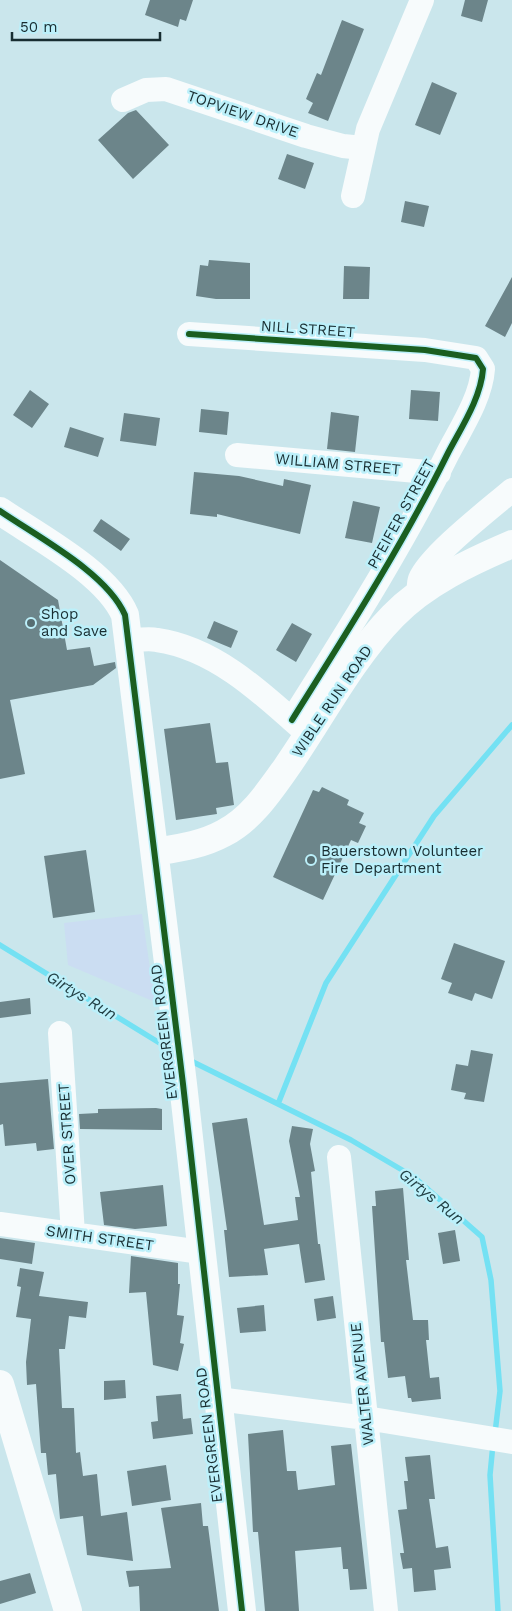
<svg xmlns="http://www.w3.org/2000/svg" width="512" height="1611" font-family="'Work Sans',sans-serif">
<rect width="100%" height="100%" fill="#cae6ec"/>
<path fill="#cbddf2" d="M 142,914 L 155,1002 L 68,965 L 64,923 Z"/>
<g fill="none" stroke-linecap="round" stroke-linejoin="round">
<path stroke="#74e1f3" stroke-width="5.5" d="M 0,945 L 171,1050
M 187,1059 L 351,1140 L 414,1177 L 482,1237 L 491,1280 L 500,1391 L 495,1433
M 278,1104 L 326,983 L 434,816 L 512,725
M 493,1444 L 490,1475 L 498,1611"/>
</g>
<path fill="#6c858a" d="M 150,0 L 193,0 L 186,21 L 180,19 L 178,27 L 145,15 Z
M 465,0 L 488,0 L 482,22 L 461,16 Z
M 342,20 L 364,29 L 328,121 L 308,113 L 313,103 L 306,99 L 317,73 L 321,75 Z
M 432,82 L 457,93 L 440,135 L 415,125 Z
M 136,110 L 169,145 L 133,179 L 98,140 L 128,113 Z
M 287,154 L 314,163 L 305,189 L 278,179 Z
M 405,201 L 429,206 L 424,227 L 401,222 Z
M 209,260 L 250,263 L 250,299 L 216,299 L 196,296 L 200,265 L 208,266 Z
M 344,266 L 370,267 L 369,299 L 343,299 Z
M 512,277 L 512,323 L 505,337 L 485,326 Z
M 30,390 L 49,404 L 32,428 L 13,415 Z
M 411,390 L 440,392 L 438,421 L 409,419 Z
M 201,409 L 229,412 L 227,435 L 199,432 Z
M 331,412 L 359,416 L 355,452 L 327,449 Z
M 124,413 L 160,418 L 156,446 L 120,441 Z
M 70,427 L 104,438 L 98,457 L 64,447 Z
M 194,472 L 239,476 L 283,486 L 284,479 L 311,485 L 300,534 L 217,514 L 217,517 L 190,514 Z
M 353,501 L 380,507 L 372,543 L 345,538 Z
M 101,519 L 130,539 L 121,551 L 93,531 Z
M 0,560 L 58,600 L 67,650 L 90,647 L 94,666 L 115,662 L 116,668 L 93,685 L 10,700 L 25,774 L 0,779 Z
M 214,621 L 238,631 L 231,648 L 207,638 Z
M 292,623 L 312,634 L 296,662 L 276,650 Z
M 210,723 L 216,763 L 228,762 L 234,805 L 216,808 L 217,814 L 176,820 L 164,729 Z
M 322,787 L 349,800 L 347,805 L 364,813 L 359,823 L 366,826 L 358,843 L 351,840 L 323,900 L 273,877 L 313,790 L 319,792 Z
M 86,850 L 95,912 L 53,918 L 44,856 Z
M 454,943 L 505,961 L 492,999 L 475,993 L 472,1001 L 448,993 L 452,983 L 441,979 Z
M 30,998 L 31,1014 L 0,1018 L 0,1002 Z
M 471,1050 L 493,1054 L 484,1102 L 464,1099 L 466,1093 L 451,1090 L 456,1064 L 468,1066 Z
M 48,1079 L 54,1149 L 37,1151 L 36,1143 L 5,1146 L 3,1124 L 0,1125 L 0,1083 Z
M 156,1108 L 162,1109 L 162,1130 L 80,1129 L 79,1114 L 98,1113 L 98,1109 Z
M 247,1118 L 264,1225 L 298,1220 L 295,1197 L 300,1197 L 289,1141 L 292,1126 L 313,1129 L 310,1144 L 315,1171 L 311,1172 L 318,1244 L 320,1244 L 325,1280 L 305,1283 L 299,1244 L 264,1249 L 268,1275 L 229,1277 L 224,1230 L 227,1230 L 212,1123 Z
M 163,1185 L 167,1226 L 135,1229 L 104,1225 L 100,1192 Z
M 403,1188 L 409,1260 L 406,1260 L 413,1320 L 428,1320 L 429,1340 L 426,1340 L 430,1378 L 439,1377 L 441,1399 L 412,1402 L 411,1398 L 408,1398 L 405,1376 L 388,1378 L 384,1342 L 381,1342 L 372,1206 L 376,1206 L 375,1191 Z
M 455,1230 L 460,1261 L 443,1264 L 438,1233 Z
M 0,1238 L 35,1243 L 32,1264 L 0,1259 Z
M 131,1256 L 178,1263 L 178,1284 L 180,1284 L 177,1315 L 184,1316 L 180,1343 L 184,1344 L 178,1371 L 153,1365 L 146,1292 L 129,1293 Z
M 20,1268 L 44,1272 L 39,1296 L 88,1302 L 86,1318 L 69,1316 L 65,1349 L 59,1349 L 62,1408 L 74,1408 L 76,1453 L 80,1452 L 83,1476 L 97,1474 L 101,1516 L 127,1512 L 133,1561 L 87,1555 L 83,1516 L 60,1519 L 56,1474 L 48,1475 L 46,1453 L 41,1453 L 36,1384 L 27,1385 L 26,1362 L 31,1319 L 16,1317 L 21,1287 L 17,1286 Z
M 333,1296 L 336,1318 L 317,1321 L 314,1299 Z
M 264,1305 L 266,1331 L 240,1333 L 237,1308 Z
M 125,1380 L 126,1398 L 104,1400 L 104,1381 Z
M 181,1394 L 183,1419 L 191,1418 L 193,1434 L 153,1439 L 151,1422 L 158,1421 L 156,1396 Z
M 283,1430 L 287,1471 L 296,1471 L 298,1490 L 335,1485 L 331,1446 L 351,1444 L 367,1589 L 350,1590 L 348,1569 L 343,1569 L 341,1547 L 295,1551 L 299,1611 L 265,1611 L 258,1532 L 253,1532 L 248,1434 Z
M 430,1455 L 435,1499 L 429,1499 L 436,1548 L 448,1546 L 451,1568 L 434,1570 L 436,1590 L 414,1592 L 412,1568 L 403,1569 L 400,1553 L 404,1553 L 398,1510 L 407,1509 L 404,1481 L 408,1481 L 405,1457 Z
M 166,1465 L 171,1500 L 132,1506 L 127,1471 Z
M 201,1503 L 203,1526 L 208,1526 L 219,1611 L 140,1611 L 139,1586 L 129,1587 L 126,1571 L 171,1568 L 161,1508 Z
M 30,1573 L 36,1593 L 0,1604 L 0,1581 Z"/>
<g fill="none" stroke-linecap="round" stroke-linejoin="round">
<path stroke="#f7fbfc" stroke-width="24" d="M 123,100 L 146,90 L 166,89 L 306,136 L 343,146 L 363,148
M 353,196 L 368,129 L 422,0
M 189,334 L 425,350 L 476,358 L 483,369 C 481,398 461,428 448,453 C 402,546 347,632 292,720
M 237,455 L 439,473
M 419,595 C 419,590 418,584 420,579 C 430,555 490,509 512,490
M 130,641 C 138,640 148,638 157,640 C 214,648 261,692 302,729
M 60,1033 L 73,1234
M 339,1157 L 386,1611
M 0,1224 L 201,1252
M 218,1399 L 366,1418 L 512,1442"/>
<path stroke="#f7fbfc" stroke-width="28" d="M 0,511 C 38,537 107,573 125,615 L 183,1084 L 242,1611
M 155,852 C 179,848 202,845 224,833 C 251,819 269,792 286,768 C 321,718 350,660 393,616 C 425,583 470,562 512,544"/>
<path stroke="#f7fbfc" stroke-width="28" d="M 0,1384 L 68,1611"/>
<defs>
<path id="cycleway" d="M 189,334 L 425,350 L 476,358 L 483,369 C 481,398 461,428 448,453 C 402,546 347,632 292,720
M 0,511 C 38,537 107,573 125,615 L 183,1084 L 242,1611"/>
</defs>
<use href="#cycleway" stroke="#bcf0fa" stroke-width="9"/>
<use href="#cycleway" stroke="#1b5e20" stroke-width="6"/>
</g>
<g fill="#566e72" stroke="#bcf0fa" stroke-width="2">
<circle cx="31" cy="623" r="5"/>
<circle cx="311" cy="860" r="5"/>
</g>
<g text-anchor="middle" stroke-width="5" stroke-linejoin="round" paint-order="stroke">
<g font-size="15" fill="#182d31" stroke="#bcf0fa">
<text transform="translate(243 114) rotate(19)" y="5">TOPVIEW DRIVE</text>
<text transform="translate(308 329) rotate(4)" y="5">NILL STREET</text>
<text transform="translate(338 464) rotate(5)" y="5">WILLIAM STREET</text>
<text transform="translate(401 514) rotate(-61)" y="5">PFEIFER STREET</text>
<text transform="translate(332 701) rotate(-56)" y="5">WIBLE RUN ROAD</text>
<text transform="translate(164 1032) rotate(-97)" y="5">EVERGREEN ROAD</text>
<text transform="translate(67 1134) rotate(-94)" y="5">OVER STREET</text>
<text transform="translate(100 1238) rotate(8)" y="5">SMITH STREET</text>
<text transform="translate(362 1384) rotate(-96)" y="5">WALTER AVENUE</text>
<text transform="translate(209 1435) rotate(-97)" y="5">EVERGREEN ROAD</text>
</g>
<g font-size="15" fill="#182d31" stroke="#bcf0fa" text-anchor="start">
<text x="41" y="619">Shop<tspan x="41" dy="17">and Save</tspan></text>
<text x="321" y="856">Bauerstown Volunteer<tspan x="321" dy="17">Fire Department</tspan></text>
</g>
<g font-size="16" font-style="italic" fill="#234146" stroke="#bcf0fa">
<text transform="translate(82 995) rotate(31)" y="6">Girtys Run</text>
<text transform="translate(432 1196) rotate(39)" y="6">Girtys Run</text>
</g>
</g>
<path d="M12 32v8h148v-8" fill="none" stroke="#182d31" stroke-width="2.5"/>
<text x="20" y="32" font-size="15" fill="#182d31" stroke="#bcf0fa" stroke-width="4" paint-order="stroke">50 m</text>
</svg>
